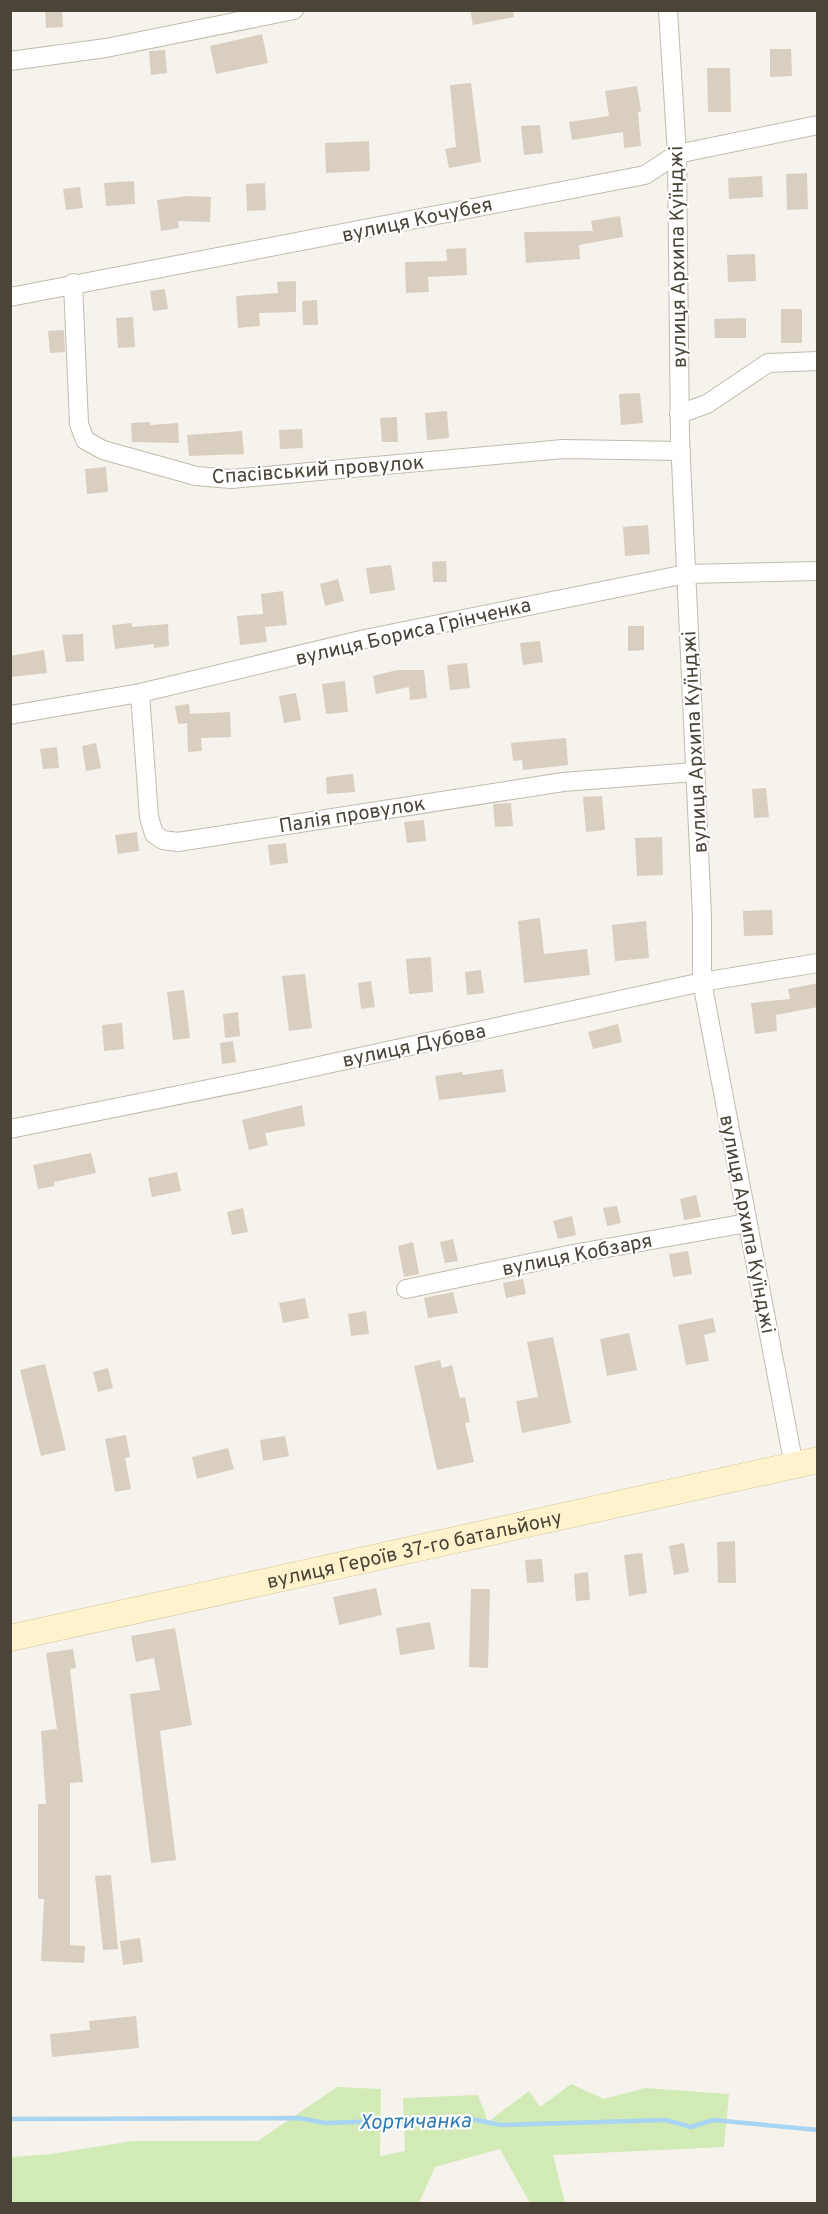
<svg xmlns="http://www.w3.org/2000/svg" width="828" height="2214" font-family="Overpass,sans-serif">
<rect width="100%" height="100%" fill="#f6f3ec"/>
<path fill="#d2eab5" d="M 571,2084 L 604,2099 L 645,2088 L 729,2094 L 724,2147 L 553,2155 L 565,2203 L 530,2203 L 500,2149 L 435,2167 L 419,2203 L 11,2203 L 11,2157 L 51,2154 L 133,2141 L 258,2141 L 337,2087 L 381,2089 L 380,2156 L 405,2151 L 403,2098 L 478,2095 L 488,2122 L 529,2091 L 540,2107 Z"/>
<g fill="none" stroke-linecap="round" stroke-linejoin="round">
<path stroke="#a9d4f2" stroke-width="4.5" d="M 10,2119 L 299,2118 L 325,2123 L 385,2121 L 435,2125 L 471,2119 L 501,2125 L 666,2120 L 691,2127 L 713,2120 L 818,2130"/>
</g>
<path fill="#d8cfc1" d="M 45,10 L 62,10 L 63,27 L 46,28 Z
M 470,10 L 513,10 L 514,17 L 473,25 Z
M 262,34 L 268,63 L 216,74 L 210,46 Z
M 770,49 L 791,49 L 792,76 L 770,77 Z
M 165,50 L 167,73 L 151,75 L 149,51 Z
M 707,68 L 730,68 L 731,112 L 708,112 Z
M 471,83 L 481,162 L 449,168 L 445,149 L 456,147 L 450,85 Z
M 637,86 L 641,111 L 638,112 L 641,146 L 624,148 L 623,132 L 572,140 L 569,122 L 609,116 L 605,91 Z
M 540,125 L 543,153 L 524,155 L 521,126 Z
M 369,141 L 370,171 L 326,173 L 325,143 Z
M 807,173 L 808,209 L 787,210 L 786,174 Z
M 762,176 L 763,197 L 729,199 L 728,178 Z
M 134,181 L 135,204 L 106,206 L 104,183 Z
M 265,183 L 266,210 L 247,211 L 246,184 Z
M 80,187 L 83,208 L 66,210 L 63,189 Z
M 188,196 L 211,197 L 210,222 L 178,221 L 179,228 L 161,231 L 157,200 Z
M 620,216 L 623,237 L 579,245 L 580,259 L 526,263 L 524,232 L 593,231 L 591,221 Z
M 466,248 L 467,275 L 428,277 L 429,292 L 406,293 L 405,262 L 447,261 L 446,249 Z
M 755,254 L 756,281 L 728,282 L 727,255 Z
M 296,281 L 296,312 L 259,313 L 260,326 L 238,328 L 236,296 L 278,293 L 277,282 Z
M 165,289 L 168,309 L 153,311 L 150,291 Z
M 317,300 L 318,325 L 303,325 L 302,301 Z
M 781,309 L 802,309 L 802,343 L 781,343 Z
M 133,317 L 135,347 L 118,348 L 116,318 Z
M 746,318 L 746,338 L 715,338 L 714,319 Z
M 64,330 L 65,352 L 50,353 L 48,331 Z
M 640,393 L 643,423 L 621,425 L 619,394 Z
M 447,411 L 449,438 L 427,440 L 425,413 Z
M 397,417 L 398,442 L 382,442 L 380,418 Z
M 150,422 L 150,425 L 178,423 L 179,443 L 132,442 L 131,423 Z
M 302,429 L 303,448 L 280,449 L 279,430 Z
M 242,431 L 244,454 L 189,456 L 187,435 Z
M 106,467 L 108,492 L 87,494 L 85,469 Z
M 648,525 L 650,554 L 625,556 L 623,527 Z
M 446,561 L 447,582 L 433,582 L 432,562 Z
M 391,565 L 395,590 L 370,594 L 366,568 Z
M 338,579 L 344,601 L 325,606 L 320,584 Z
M 283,591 L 287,625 L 265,627 L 267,642 L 240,645 L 237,616 L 263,614 L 261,594 Z
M 132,623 L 132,627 L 168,624 L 169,646 L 154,648 L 154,644 L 115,649 L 112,625 Z
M 628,626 L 644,626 L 644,650 L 628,651 Z
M 83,634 L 84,661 L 66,662 L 62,635 Z
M 540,641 L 543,662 L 523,665 L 520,643 Z
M 44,650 L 47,673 L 10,677 L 10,656 Z
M 467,663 L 470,688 L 450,690 L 447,665 Z
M 397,670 L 424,670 L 427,698 L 410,700 L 409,687 L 376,694 L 373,676 Z
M 345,681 L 348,712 L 326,714 L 322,684 Z
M 296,693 L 301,720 L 284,723 L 279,696 Z
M 189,704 L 190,714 L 230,712 L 231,737 L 201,738 L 202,751 L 188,752 L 187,723 L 178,724 L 175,706 Z
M 566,738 L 568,765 L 523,770 L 522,760 L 513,761 L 511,743 Z
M 96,743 L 101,768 L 86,771 L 82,746 Z
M 57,747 L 59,768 L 43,769 L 40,749 Z
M 353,774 L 355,792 L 327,794 L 326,777 Z
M 766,788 L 769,817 L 754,818 L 752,789 Z
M 602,796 L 605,830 L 586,832 L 583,797 Z
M 511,803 L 513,826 L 495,827 L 493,804 Z
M 424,820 L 426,841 L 407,843 L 404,822 Z
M 137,832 L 139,851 L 118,854 L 115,835 Z
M 662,837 L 663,875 L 637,876 L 635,838 Z
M 286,843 L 288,863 L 270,865 L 268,845 Z
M 772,910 L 773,935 L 744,936 L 743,911 Z
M 540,918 L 544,954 L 587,949 L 590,975 L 524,983 L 518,921 Z
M 646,921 L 649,958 L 615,961 L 612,925 Z
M 431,957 L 433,992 L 409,994 L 406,959 Z
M 481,970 L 484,993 L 467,995 L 465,972 Z
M 305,974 L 312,1028 L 289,1031 L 282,976 Z
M 371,981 L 375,1007 L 361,1009 L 358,983 Z
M 818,983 L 818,1007 L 776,1015 L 777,1031 L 755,1034 L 751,1003 L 790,999 L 788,989 Z
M 184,990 L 190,1038 L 173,1040 L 167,992 Z
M 238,1012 L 240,1036 L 225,1038 L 223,1014 Z
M 122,1023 L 124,1049 L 104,1051 L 102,1025 Z
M 618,1024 L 622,1042 L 593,1049 L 588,1032 Z
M 233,1041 L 236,1062 L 222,1064 L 220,1043 Z
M 503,1069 L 506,1092 L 439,1100 L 435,1076 L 462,1072 L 463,1075 Z
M 302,1105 L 305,1126 L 265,1133 L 268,1145 L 249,1150 L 242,1120 Z
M 91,1153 L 96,1173 L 54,1182 L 54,1186 L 38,1189 L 33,1165 Z
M 177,1172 L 181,1191 L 152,1197 L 148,1178 Z
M 696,1195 L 701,1217 L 684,1220 L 680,1199 Z
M 617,1206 L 621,1223 L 607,1226 L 603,1208 Z
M 243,1208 L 248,1232 L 232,1235 L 227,1212 Z
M 572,1216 L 576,1235 L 558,1239 L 553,1221 Z
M 453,1239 L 458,1261 L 445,1263 L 440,1242 Z
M 413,1242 L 419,1274 L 404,1277 L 398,1246 Z
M 688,1251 L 692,1274 L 673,1277 L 669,1254 Z
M 523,1279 L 526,1294 L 506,1298 L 503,1283 Z
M 453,1292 L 458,1313 L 428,1318 L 424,1298 Z
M 305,1298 L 309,1318 L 283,1323 L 279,1303 Z
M 366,1311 L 369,1334 L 351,1336 L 348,1314 Z
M 713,1318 L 716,1332 L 704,1335 L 709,1361 L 686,1365 L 678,1325 Z
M 629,1333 L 637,1370 L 607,1376 L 600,1339 Z
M 553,1337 L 571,1423 L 522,1433 L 516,1401 L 538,1397 L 527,1342 Z
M 440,1360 L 442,1368 L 452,1365 L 460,1398 L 465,1397 L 470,1422 L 465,1423 L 474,1462 L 437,1470 L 414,1366 Z
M 45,1364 L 66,1450 L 41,1456 L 20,1370 Z
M 108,1368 L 113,1388 L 98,1392 L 93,1372 Z
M 126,1435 L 130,1457 L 125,1458 L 131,1489 L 115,1492 L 105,1439 Z
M 285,1436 L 289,1456 L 263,1461 L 260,1440 Z
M 228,1448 L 234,1469 L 197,1479 L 192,1457 Z
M 735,1541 L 736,1583 L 718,1583 L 717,1542 Z
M 684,1543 L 689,1572 L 674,1575 L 669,1546 Z
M 642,1553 L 647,1593 L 629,1596 L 624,1555 Z
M 542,1559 L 544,1582 L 527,1583 L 525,1560 Z
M 588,1572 L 590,1600 L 576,1601 L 574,1574 Z
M 376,1588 L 382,1615 L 339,1625 L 333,1597 Z
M 471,1589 L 490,1589 L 488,1668 L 469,1667 Z
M 430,1622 L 435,1649 L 400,1655 L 396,1628 Z
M 175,1628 L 192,1725 L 160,1731 L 176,1860 L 151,1863 L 130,1694 L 160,1690 L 154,1658 L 136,1662 L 131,1636 Z
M 73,1649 L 76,1668 L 70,1669 L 83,1782 L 70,1783 L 70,1945 L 85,1946 L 84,1963 L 41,1961 L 44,1899 L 38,1899 L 38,1804 L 46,1804 L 41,1731 L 57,1729 L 46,1653 Z
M 111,1875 L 118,1949 L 103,1950 L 95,1876 Z
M 140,1938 L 143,1962 L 123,1965 L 120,1941 Z
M 136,2016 L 139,2048 L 52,2057 L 50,2034 L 90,2030 L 89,2021 Z"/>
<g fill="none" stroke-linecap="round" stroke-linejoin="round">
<defs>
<path id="street" d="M 668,10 L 677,154 L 680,439 L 702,916 L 702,982 L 794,1466
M 10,61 L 106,48 L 294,10
M 73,283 L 79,424 L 85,440 L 103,450 L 196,476 L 231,479 L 563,449 L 681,451
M 10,297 L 645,175 L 677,154 L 818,125
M 679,414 L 707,404 L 768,363 L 818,361
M 140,693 L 149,817 L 154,834 L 163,840 L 178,842 L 563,782 L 694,772
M 10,715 L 140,693 L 365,639 L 686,574 L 818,571
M 10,1129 L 273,1076 L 702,982 L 818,963
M 406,1289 L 573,1254 L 747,1223"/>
<g id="secondary">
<path id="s1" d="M 10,1638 L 818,1460"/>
</g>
</defs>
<use href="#street" stroke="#c2bbae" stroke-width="20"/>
<use href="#secondary" stroke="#d6c79b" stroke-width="27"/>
<use href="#street" stroke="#fff" stroke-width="18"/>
<use href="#secondary" stroke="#fff3cd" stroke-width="26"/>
</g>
<g text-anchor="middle" stroke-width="4.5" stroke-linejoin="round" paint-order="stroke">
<g font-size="20" fill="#4b4439" stroke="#fff">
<text transform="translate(417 219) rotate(-12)" y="7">вулиця Кочубея</text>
<text transform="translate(677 257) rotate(-91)" y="7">вулиця Архипа Куїнджі</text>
<text transform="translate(318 469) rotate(-4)" y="7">Спасівський провулок</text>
<text transform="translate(413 631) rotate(-13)" y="7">вулиця Бориса Грінченка</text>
<text transform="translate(694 742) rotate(-93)" y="7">вулиця Архипа Куїнджі</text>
<text transform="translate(352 814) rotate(-9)" y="7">Палія провулок</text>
<text transform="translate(414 1045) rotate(-12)" y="7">вулиця Дубова</text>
<text transform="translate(748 1224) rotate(79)" y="7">вулиця Архипа Куїнджі</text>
<text transform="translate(577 1254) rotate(-11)" y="7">вулиця Кобзаря</text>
<text dy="7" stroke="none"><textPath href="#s1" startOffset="414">вулиця Героїв 37-го батальйону</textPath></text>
</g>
<g font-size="21" font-style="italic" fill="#2e7ab2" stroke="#fff">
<text transform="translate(415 2121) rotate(-1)" y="7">Хортичанка</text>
</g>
</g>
<rect width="828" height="2214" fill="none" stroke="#4b4439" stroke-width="24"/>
</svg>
